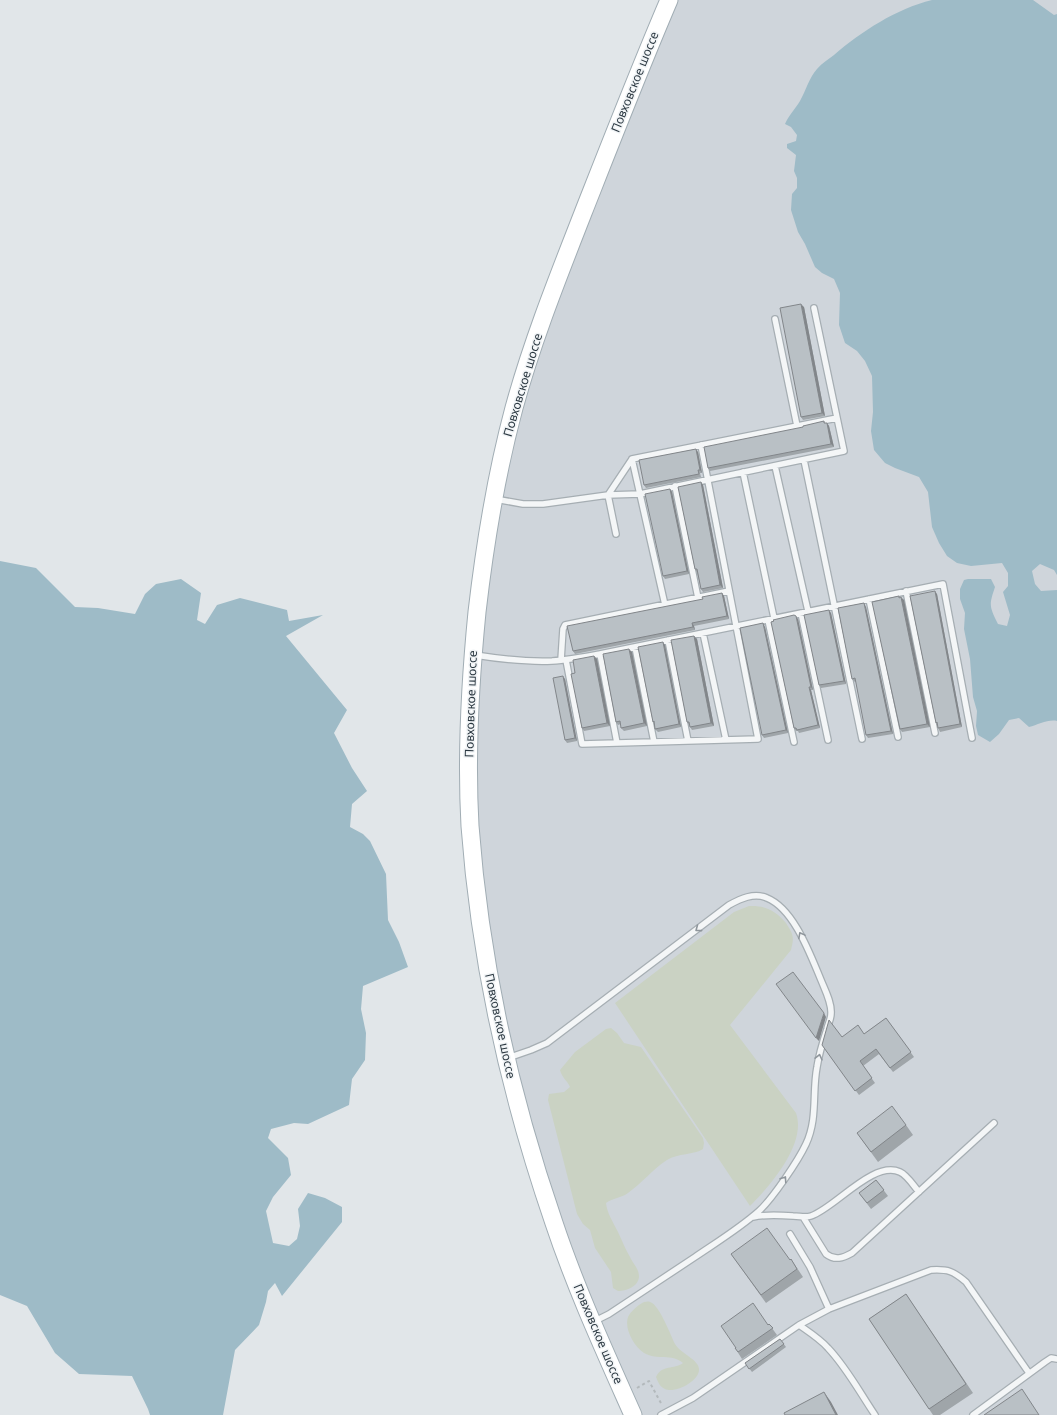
<svg xmlns="http://www.w3.org/2000/svg" width="1057" height="1415" font-family="'Noto Sans',sans-serif">
<rect width="100%" height="100%" fill="#e1e6e9"/>
<path fill="#cfd5db" d="M 669,0 L 1057,0 L 1057,1415 L 633,1415 L 554,1224 L 483,941 L 468,752 L 504,450 L 642,62 Z"/>
<path fill="#cad2c3" d="M 749,906 C 765,905 776,911 786,923 C 788,927 791,930 792,934 C 794,940 792,945 791,950 L 730,1025 L 796,1113 C 807,1144 770,1186 750,1206 L 615,1003 L 734,912 Z
M 611,1028 L 617,1033 L 624,1043 L 641,1047 L 703,1138 L 704,1143 L 703,1149 C 694,1155 678,1153 667,1160 C 653,1169 642,1183 628,1193 C 621,1198 613,1198 606,1203 C 607,1213 613,1222 618,1232 C 622,1240 625,1249 630,1257 C 633,1264 639,1268 639,1277 C 638,1287 626,1291 618,1291 L 613,1288 L 611,1272 L 595,1248 L 590,1230 L 583,1224 L 577,1214 L 548,1100 L 549,1094 L 564,1092 L 570,1087 C 567,1080 562,1078 560,1070 L 575,1052 L 606,1029 Z
M 644,1302 C 646,1302 648,1301 650,1302 C 659,1304 671,1336 675,1344 C 681,1354 700,1360 699,1370 C 699,1381 675,1394 665,1389 C 660,1387 658,1382 656,1377 C 662,1364 674,1370 683,1363 C 671,1353 658,1361 644,1353 C 634,1346 624,1329 628,1317 C 631,1311 638,1305 644,1302 Z"/>
<path fill="#9ebbc7" d="M 932,0 L 1033,0 L 1054,15 L 1057,14 L 1057,575 L 1054,570 L 1040,564 L 1032,571 L 1035,584 L 1041,591 L 1057,590 L 1057,721 C 1048,719 1038,725 1029,727 L 1019,718 L 1009,720 L 999,734 L 990,742 L 978,735 L 976,726 L 977,711 L 973,697 L 970,659 L 964,629 L 965,613 L 960,599 L 960,589 L 964,580 L 968,579 L 991,579 L 995,587 C 989,605 989,606 998,624 L 1007,626 L 1010,615 L 1003,592 L 1008,586 L 1008,573 L 1002,563 L 971,566 L 957,563 L 947,556 L 939,543 L 932,527 L 928,492 L 919,477 L 895,468 L 885,463 L 874,450 L 871,431 L 873,412 L 872,376 L 865,361 L 857,351 L 845,343 L 839,325 L 840,293 L 834,279 L 822,273 L 815,267 L 805,244 L 798,232 L 791,210 L 792,194 L 797,188 L 797,178 L 794,171 L 796,155 L 787,148 L 787,144 L 796,141 L 797,135 L 791,127 L 785,124 C 789,115 795,109 800,101 C 806,90 809,78 817,69 C 822,63 829,59 834,55 C 862,31 896,9 932,0 Z
M 0,561 L 36,568 L 75,607 L 98,608 L 135,614 L 145,594 L 156,584 L 181,579 L 201,593 L 197,620 L 205,624 L 217,605 L 240,598 L 287,610 L 289,621 L 323,615 L 286,636 L 347,710 L 334,733 L 352,768 L 367,791 L 352,804 L 350,827 L 363,834 L 370,841 L 386,874 L 388,920 L 399,942 L 408,967 L 363,986 L 361,1009 L 366,1033 L 365,1060 L 352,1079 L 349,1105 L 308,1124 L 294,1123 L 271,1129 L 268,1138 L 288,1158 L 291,1175 L 273,1197 L 266,1211 L 273,1243 L 289,1246 L 297,1239 L 300,1226 L 298,1209 L 308,1193 L 325,1198 L 342,1207 L 342,1222 L 282,1296 L 275,1283 L 268,1291 L 266,1302 L 259,1325 L 235,1350 L 223,1415 L 150,1415 L 148,1409 L 132,1376 L 79,1374 L 55,1353 L 27,1306 L 0,1295 Z"/>
<g fill="none" stroke-linecap="round" stroke-linejoin="round">
<defs>
<path id="lane" d="M 775,319 L 797,426
M 632,459 L 665,605
M 804,460 L 862,739
M 775,466 L 808,611
M 743,472 L 774,618
M 675,486 L 698,598
M 495,499 L 523,504 L 543,504 L 608,495 L 640,494 L 844,451 L 814,308
M 616,534 L 608,495 L 632,459 L 837,418
M 906,591 L 935,733
M 869,599 L 898,737
M 801,613 L 828,740
M 768,620 L 794,742
M 703,633 L 726,740
M 668,640 L 688,741
M 635,647 L 654,742
M 600,654 L 617,743
M 475,655 C 500,659 526,662 552,661 C 568,660 584,657 600,654 L 943,584 L 972,738
M 561,660 L 563,629 L 565,625 L 729,591
M 566,660 L 582,744 L 758,739 L 701,445
M 508,1058 L 531,1050 L 547,1043 L 729,905 C 740,899 754,892 767,898 C 794,909 810,954 821,980 C 825,990 832,1003 831,1014 C 831,1019 828,1024 827,1029 C 823,1041 819,1054 817,1067 C 812,1093 818,1118 806,1144 C 798,1161 773,1198 759,1211 C 740,1228 717,1242 695,1257 C 666,1276 638,1295 609,1314 L 593,1322
M 753,1217 C 766,1214 780,1215 793,1216 C 800,1216 805,1218 811,1216 C 835,1208 873,1160 900,1172 C 907,1175 913,1185 919,1192
M 803,1217 L 826,1254 C 835,1261 843,1258 852,1253 L 994,1123
M 790,1234 L 810,1267 L 829,1309
M 799,1325 L 829,1309 L 931,1270 C 948,1269 953,1271 966,1282 L 1029,1373
M 661,1415 L 693,1398 L 799,1325 C 809,1332 820,1339 828,1348 C 847,1368 860,1393 875,1415
M 973,1415 L 1045,1362 L 1051,1358 L 1057,1359"/>
<path id="primary" d="M 633,1415 C 605,1352 576,1289 554,1223 C 510,1095 480,961 470,826 C 466,755 470,683 477,612 C 485,543 496,475 514,408 C 532,342 558,277 583,213 C 611,142 639,70 669,0"/>
</defs>
<use href="#lane" stroke="#a6aeb3" stroke-width="8"/>
<use href="#primary" stroke="#a1adb4" stroke-width="19"/>
<path stroke="#b3b9bc" stroke-width="2" stroke-dasharray="3 3" stroke-linecap="butt" d="M 637,1388 L 649,1381 L 662,1405"/>
<use href="#lane" stroke="#f4f6f7" stroke-width="5.5"/>
<use href="#primary" stroke="#fff" stroke-width="17"/>
</g>
<path fill="#9fa5a9" d="M 804,307 L 825,416 L 803,420 L 801,417 Z
M 824,421 L 825,423 L 827,423 L 829,426 L 834,447 L 710,471 L 708,468 L 803,427 Z
M 698,452 L 702,473 L 700,473 L 701,477 L 646,488 L 644,485 Z
M 701,482 L 703,485 L 723,588 L 703,592 L 701,589 L 697,573 L 695,569 Z
M 670,489 L 672,492 L 689,574 L 665,579 L 663,576 Z
M 722,593 L 724,596 L 729,619 L 694,626 L 695,630 L 575,654 L 573,651 L 703,599 Z
M 937,594 L 962,727 L 940,732 L 936,723 Z
M 900,598 L 904,600 L 930,727 L 902,732 L 900,729 Z
M 866,607 L 893,734 L 868,738 L 866,735 L 856,682 L 855,682 L 852,679 Z
M 831,613 L 846,684 L 821,688 L 819,685 Z
M 798,619 L 813,690 L 811,690 L 820,728 L 799,733 L 798,731 L 796,731 L 794,728 Z
M 765,627 L 788,733 L 764,738 L 762,735 Z
M 694,636 L 697,639 L 714,726 L 692,730 L 687,722 Z
M 665,645 L 681,727 L 658,732 L 655,729 L 655,724 L 653,722 Z
M 632,652 L 647,726 L 624,731 L 621,728 L 621,724 L 618,725 L 616,722 Z
M 594,656 L 597,659 L 610,726 L 584,731 L 582,728 L 575,673 Z
M 565,679 L 577,741 L 567,743 L 565,740 Z
M 886,1018 L 914,1057 L 893,1072 L 879,1054 L 863,1066 L 875,1083 L 859,1095 L 822,1045 L 842,1037 L 864,1034 Z
M 906,1125 L 913,1135 L 878,1162 L 857,1133 Z
M 876,1180 L 888,1196 L 871,1209 L 859,1193 Z
M 731,1254 L 790,1260 L 791,1259 L 803,1277 L 766,1303 Z
M 906,1294 L 973,1393 L 940,1415 L 933,1415 L 869,1319 Z
M 769,1324 L 777,1335 L 742,1359 L 735,1348 Z
M 780,1339 L 786,1347 L 752,1372 L 745,1363 Z"/>
<path fill="#82868a" d="M 801,304 L 804,307 L 825,416 L 822,413 Z
M 827,423 L 829,426 L 834,447 L 831,444 Z
M 696,449 L 698,452 L 702,473 L 700,470 Z
M 701,482 L 703,485 L 723,588 L 720,585 Z
M 670,489 L 672,492 L 689,574 L 687,571 Z
M 935,591 L 937,594 L 962,727 L 960,724 Z
M 722,593 L 724,596 L 729,619 L 727,616 Z
M 901,597 L 904,600 L 930,727 L 927,724 Z
M 864,603 L 866,607 L 893,734 L 891,731 Z
M 829,610 L 831,613 L 846,684 L 844,681 Z
M 796,616 L 798,619 L 813,690 L 811,687 Z
M 692,623 L 694,626 L 695,630 L 693,627 Z
M 763,623 L 765,627 L 788,733 L 786,730 Z
M 694,636 L 697,639 L 714,726 L 711,723 Z
M 663,642 L 665,645 L 681,727 L 679,724 Z
M 629,649 L 632,652 L 647,726 L 644,723 Z
M 594,656 L 597,659 L 610,726 L 607,723 Z
M 563,676 L 565,679 L 577,741 L 575,738 Z
M 809,687 L 811,690 L 820,728 L 818,725 Z
M 824,1013 L 826,1017 L 819,1041 L 816,1038 Z
M 824,1392 L 831,1402 L 838,1415 L 836,1415 Z"/>
<path fill="#b9c0c5" stroke="#82868a" d="M 801,304 L 822,413 L 801,417 L 780,308 Z
M 824,421 L 824,423 L 827,423 L 831,444 L 708,468 L 704,447 L 803,427 L 803,426 Z
M 696,449 L 700,470 L 698,470 L 699,474 L 644,485 L 639,460 Z
M 701,482 L 720,585 L 701,589 L 697,569 L 695,569 L 678,487 Z
M 670,489 L 687,571 L 663,576 L 645,494 Z
M 935,591 L 960,724 L 938,728 L 937,722 L 936,723 L 910,596 Z
M 722,593 L 727,616 L 692,623 L 693,627 L 573,651 L 567,626 L 703,599 L 702,597 Z
M 899,596 L 899,598 L 901,597 L 927,724 L 900,729 L 872,602 Z
M 864,603 L 891,731 L 866,735 L 855,678 L 852,679 L 838,608 Z
M 829,610 L 844,681 L 819,685 L 804,615 Z
M 794,615 L 796,616 L 811,687 L 809,687 L 818,725 L 797,730 L 796,728 L 794,728 L 771,622 L 774,621 L 773,620 Z
M 763,623 L 786,730 L 762,735 L 740,628 Z
M 694,636 L 711,723 L 690,727 L 689,722 L 687,722 L 671,640 Z
M 663,642 L 679,724 L 655,729 L 654,721 L 653,722 L 638,647 Z
M 629,649 L 644,723 L 621,728 L 620,721 L 616,722 L 603,654 Z
M 594,656 L 607,723 L 582,728 L 571,674 L 575,673 L 573,660 Z
M 563,676 L 575,738 L 565,740 L 553,678 Z
M 793,972 L 824,1013 L 816,1038 L 776,984 Z
M 886,1018 L 911,1052 L 890,1068 L 876,1049 L 860,1061 L 872,1078 L 855,1091 L 822,1045 L 829,1020 L 842,1037 L 858,1025 L 864,1034 Z
M 892,1106 L 906,1125 L 871,1152 L 857,1133 Z
M 876,1180 L 884,1190 L 867,1203 L 859,1193 Z
M 767,1228 L 790,1260 L 791,1259 L 797,1269 L 761,1295 L 731,1254 Z
M 906,1294 L 966,1384 L 929,1409 L 869,1319 Z
M 753,1303 L 768,1325 L 769,1324 L 773,1328 L 738,1352 L 735,1348 L 736,1348 L 721,1326 Z
M 780,1339 L 784,1344 L 749,1369 L 745,1363 Z
M 1022,1389 L 1039,1415 L 984,1415 Z
M 824,1392 L 836,1415 L 785,1415 L 784,1413 Z"/>
<defs><path id="oneway-chevron" d="M-2-3.5L2.5 0L-2 3.5" fill="none" stroke-width="1.6" stroke-linecap="round" stroke-linejoin="round"/></defs>
<g stroke="#8f969c">
<use href="#oneway-chevron" transform="translate(698 929) rotate(143)"/>
<use href="#oneway-chevron" transform="translate(801 935) rotate(-118)"/>
<use href="#oneway-chevron" transform="translate(819 1057) rotate(-77)"/>
<use href="#oneway-chevron" transform="translate(784 1179) rotate(-56)"/>
</g>
<g text-anchor="middle" stroke-width="3" stroke-linejoin="round" paint-order="stroke">
<g font-size="12" fill="#2a3740" stroke="#f1f4f6">
<text transform="translate(635 82) rotate(-68)" y="4">Повховское шоссе</text>
<text transform="translate(523 385) rotate(-73)" y="4">Повховское шоссе</text>
<text transform="translate(471 704) rotate(-88)" y="4">Повховское шоссе</text>
<text transform="translate(500 1026) rotate(78)" y="4">Повховское шоссе</text>
<text transform="translate(598 1334) rotate(67)" y="4">Повховское шоссе</text>
</g>
</g>
</svg>
